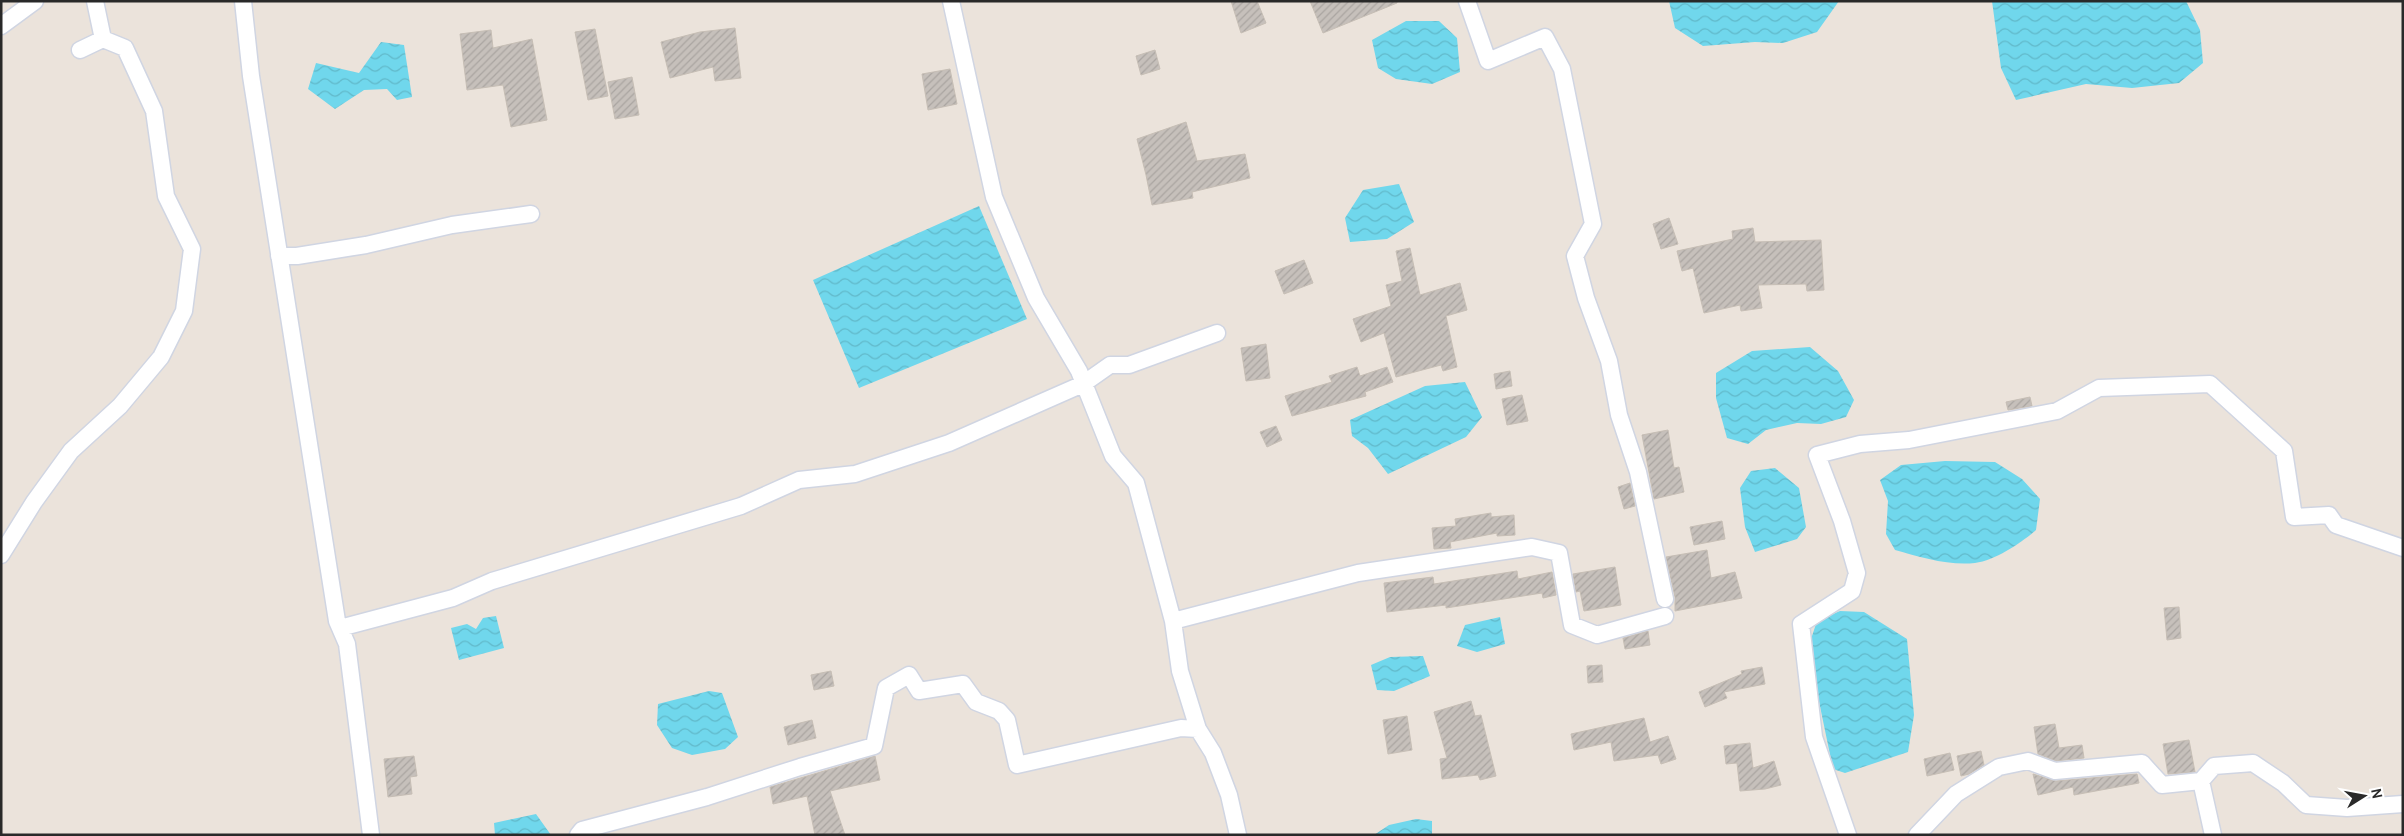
<svg xmlns="http://www.w3.org/2000/svg" width="2404" height="836" font-family="Overpass,sans-serif">
<defs>
<pattern id="water-waves" width="16" height="10" patternUnits="userSpaceOnUse" patternTransform="scale(1.25)"><rect width="16" height="10" fill="#70d7ec"/><path d="M0 5q4-4 8 0t8 0" fill="none" stroke="#61b9ca"/></pattern>
<pattern id="building-hatch" width="6" height="6" patternUnits="userSpaceOnUse" patternTransform="scale(1.25)"><rect width="6" height="6" fill="#c6c0bb"/><path d="M-1 1l2-2M0 6l6-6M5 7l2-2" fill="none" stroke="#aaa5a1"/></pattern>
</defs>
<rect width="100%" height="100%" fill="#ebe3db"/>
<path fill="url(#water-waves)" d="M 1669,1 L 1839,1 L 1817,32 L 1783,43 L 1755,42 L 1703,46 L 1675,28 Z
M 1992,1 L 2186,1 L 2200,30 L 2203,63 L 2179,83 L 2132,88 L 2086,84 L 2016,100 L 2001,68 Z
M 1406,21 L 1439,21 L 1457,38 L 1460,72 L 1432,84 L 1396,79 L 1378,68 L 1372,40 Z
M 381,42 L 404,45 L 412,97 L 397,100 L 387,89 L 364,90 L 335,109 L 308,89 L 316,63 L 359,73 Z
M 1399,184 L 1414,222 L 1387,239 L 1350,242 L 1345,218 L 1363,190 Z
M 979,206 L 1027,319 L 859,388 L 813,280 Z
M 1810,347 L 1838,371 L 1854,400 L 1846,417 L 1821,424 L 1797,423 L 1766,430 L 1748,444 L 1727,438 L 1716,398 L 1716,373 L 1752,351 Z
M 1465,382 L 1482,417 L 1466,437 L 1388,474 L 1368,448 L 1352,436 L 1350,420 L 1425,386 Z
M 1945,461 L 1995,462 L 2022,479 L 2040,499 L 2036,530 C 2021,543 1996,560 1975,563 C 1949,566 1920,557 1895,550 L 1886,534 L 1888,501 L 1880,480 L 1901,465 Z
M 1775,468 L 1799,488 L 1806,527 L 1797,539 L 1755,552 L 1745,527 L 1740,488 L 1751,471 Z
M 1840,611 L 1864,612 L 1907,639 L 1914,715 L 1908,752 L 1845,773 L 1833,769 L 1816,687 L 1810,642 L 1817,621 Z
M 496,616 L 504,648 L 459,660 L 451,628 L 467,624 L 476,629 L 483,618 Z
M 1500,617 L 1505,644 L 1477,652 L 1457,646 L 1465,625 Z
M 1423,656 L 1430,676 L 1394,691 L 1377,690 L 1371,665 L 1390,657 Z
M 709,691 L 722,693 L 738,737 L 725,749 L 692,755 L 672,748 L 657,725 L 658,704 Z
M 536,814 L 551,835 L 495,835 L 494,823 Z
M 1416,819 L 1432,821 L 1432,835 L 1374,835 L 1389,825 Z"/>
<path fill="url(#building-hatch)" stroke="#c6beb5" d="M 1231,1 L 1257,1 L 1266,23 L 1241,33 Z
M 1310,1 L 1397,1 L 1397,3 L 1323,33 Z
M 735,28 L 741,78 L 715,81 L 713,67 L 670,78 L 661,42 L 700,32 Z
M 595,29 L 608,96 L 588,100 L 575,32 Z
M 491,30 L 493,48 L 532,39 L 547,120 L 511,127 L 503,85 L 467,90 L 460,34 Z
M 1155,50 L 1160,69 L 1141,75 L 1136,56 Z
M 950,69 L 957,104 L 928,110 L 922,74 Z
M 632,77 L 639,115 L 615,119 L 608,82 Z
M 1186,122 L 1197,161 L 1245,154 L 1250,178 L 1192,192 L 1193,198 L 1152,205 L 1146,175 L 1137,139 Z
M 1669,218 L 1678,244 L 1661,249 L 1653,224 Z
M 1753,228 L 1755,242 L 1821,240 L 1824,290 L 1807,291 L 1806,284 L 1758,285 L 1762,308 L 1741,311 L 1740,305 L 1704,313 L 1693,268 L 1682,271 L 1677,251 L 1733,239 L 1732,231 Z
M 1410,248 L 1420,295 L 1460,283 L 1467,310 L 1446,316 L 1457,367 L 1443,371 L 1441,365 L 1396,377 L 1384,333 L 1361,342 L 1353,319 L 1391,306 L 1386,285 L 1402,281 L 1396,251 Z
M 1304,260 L 1313,283 L 1284,294 L 1275,271 Z
M 1266,344 L 1270,378 L 1246,381 L 1241,348 Z
M 1357,367 L 1360,376 L 1387,367 L 1393,382 L 1365,392 L 1366,396 L 1292,416 L 1285,396 L 1332,382 L 1329,376 Z
M 1510,371 L 1512,386 L 1496,389 L 1494,374 Z
M 1522,395 L 1528,421 L 1507,425 L 1502,399 Z
M 2030,397 L 2032,406 L 2008,410 L 2006,402 Z
M 1276,426 L 1282,440 L 1267,447 L 1260,432 Z
M 1668,430 L 1674,468 L 1679,467 L 1684,492 L 1654,499 L 1642,435 Z
M 1630,483 L 1635,506 L 1624,509 L 1618,487 Z
M 1491,513 L 1491,517 L 1514,515 L 1515,535 L 1497,536 L 1497,533 L 1450,542 L 1451,548 L 1434,549 L 1432,528 L 1456,526 L 1455,519 Z
M 1722,521 L 1725,539 L 1694,545 L 1690,527 Z
M 1707,550 L 1711,578 L 1735,572 L 1742,598 L 1675,611 L 1675,597 L 1666,557 Z
M 1615,567 L 1621,605 L 1584,611 L 1580,591 L 1576,592 L 1573,574 Z
M 1517,571 L 1518,579 L 1552,572 L 1556,595 L 1543,598 L 1542,593 L 1446,608 L 1446,605 L 1387,612 L 1384,583 L 1433,577 L 1434,584 Z
M 2179,607 L 2181,638 L 2167,640 L 2164,608 Z
M 1648,631 L 1650,645 L 1625,649 L 1623,638 Z
M 1602,665 L 1603,682 L 1588,683 L 1587,666 Z
M 1762,667 L 1765,684 L 1724,692 L 1727,698 L 1705,707 L 1699,692 L 1742,674 L 1741,671 Z
M 831,671 L 834,686 L 814,690 L 811,675 Z
M 1471,701 L 1475,716 L 1481,715 L 1496,776 L 1480,780 L 1478,775 L 1442,779 L 1440,759 L 1447,758 L 1434,712 Z
M 1407,716 L 1412,750 L 1388,754 L 1383,720 Z
M 1644,718 L 1650,742 L 1668,736 L 1676,759 L 1661,764 L 1658,755 L 1614,761 L 1611,742 L 1574,750 L 1571,734 Z
M 812,720 L 816,738 L 788,745 L 784,727 Z
M 2055,724 L 2059,748 L 2082,745 L 2084,758 L 2056,761 L 2038,754 L 2034,727 Z
M 2189,740 L 2195,772 L 2168,774 L 2163,744 Z
M 1750,743 L 1753,768 L 1774,761 L 1781,785 L 1765,789 L 1740,791 L 1737,763 L 1726,764 L 1724,746 Z
M 1981,751 L 1984,765 L 1969,774 L 1961,776 L 1957,756 Z
M 1950,753 L 1954,770 L 1927,776 L 1924,759 Z
M 414,756 L 417,776 L 410,777 L 412,794 L 388,797 L 384,759 Z
M 875,756 L 880,780 L 830,791 L 845,835 L 815,835 L 807,796 L 773,804 L 770,787 Z
M 2033,774 L 2056,781 L 2137,774 L 2139,783 L 2074,795 L 2073,787 L 2038,795 Z"/>
<g fill="none" stroke-linecap="round" stroke-linejoin="round">
<defs>
<path id="street" d="M 95,1 L 103,39
M 243,1 L 251,76 L 337,621 L 347,644 L 371,835
M 951,1 L 994,197 L 1036,298 L 1079,371 L 1113,456 L 1136,483 L 1173,621 L 1180,671 L 1198,729 L 1213,753 L 1229,795 L 1238,835
M 1467,1 L 1488,61 L 1545,37 L 1562,69 L 1593,224 L 1575,256 L 1586,298 L 1609,361 L 1619,415 L 1638,472 L 1665,599
M 1,26 L 35,1
M 279,256 L 297,256 L 366,245 L 452,225 L 531,214
M 1,555 L 34,502 L 71,451 L 120,406 L 161,357 L 184,311 L 192,249 L 166,196 L 154,111 L 125,48 L 103,39 L 80,50
M 1173,621 L 1358,573 L 1532,547 L 1559,553 L 1572,625 L 1597,635 L 1665,616
M 340,628 L 453,598 L 492,581 L 741,506 L 799,480 L 855,474 L 949,443 L 1083,384 L 1110,365 L 1129,365 L 1217,333
M 2201,781 L 2213,835
M 578,835 L 582,830 L 707,797 L 800,767 L 874,746 L 886,688 L 909,675 L 919,691 L 963,684 L 976,702 L 999,711 L 1007,720 L 1017,765 L 1181,728 L 1198,729
M 1848,835 L 1814,737 L 1801,624 L 1852,591 L 1857,573 L 1842,521 L 1817,455 L 1860,444 L 1909,440 L 2057,411 L 2099,388 L 2210,384 L 2284,451 L 2294,517 L 2329,515 L 2336,525 L 2403,548
M 1917,835 L 1956,794 L 1999,767 L 2028,761 L 2055,771 L 2142,763 L 2162,785 L 2201,781 L 2214,766 L 2253,763 L 2283,783 L 2306,805 L 2347,808 L 2403,804"/>
</defs>
<use href="#street" stroke="#d0d5e2" stroke-width="19"/>
<use href="#street" stroke="#fff" stroke-width="16"/>
</g>
<rect width="2404" height="836" fill="none" stroke="#292929" stroke-width="5"/>
<g transform="translate(2364 796) rotate(79)" stroke="#ffffff" stroke-width="4" paint-order="stroke">
<path d="M0-4L9 19L0 12L-9 19Z" fill="#292929"/>
<text y="-8" font-size="14" font-weight="bold" text-anchor="middle" fill="#292929">N</text>
</g>
</svg>
